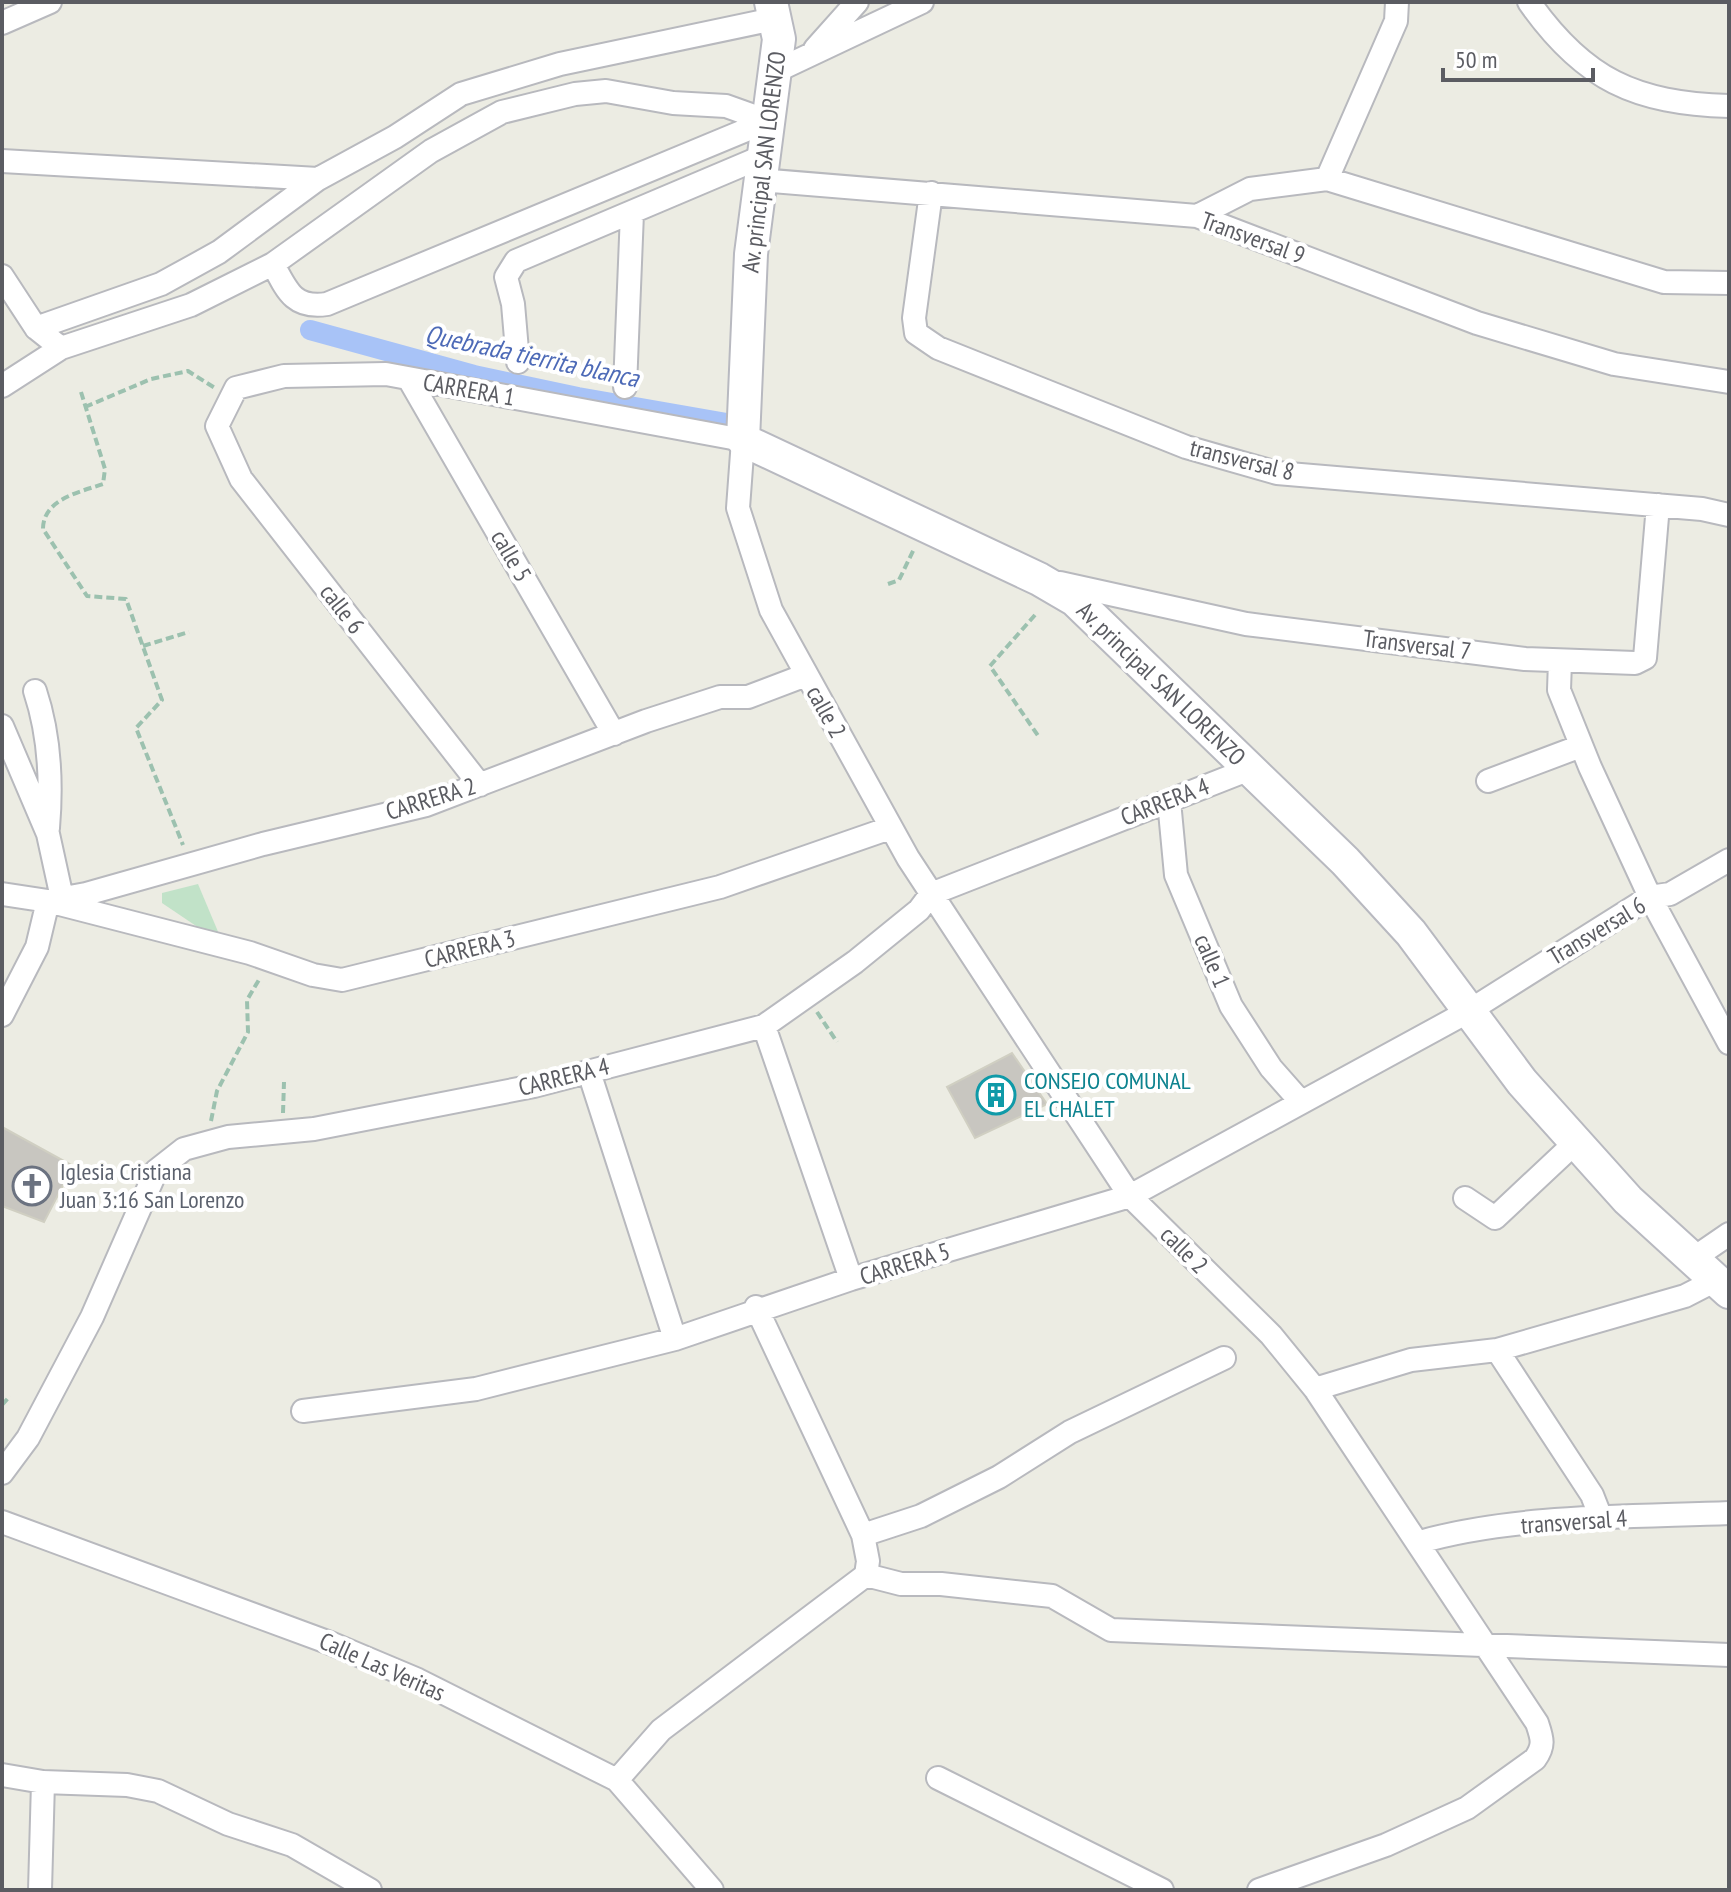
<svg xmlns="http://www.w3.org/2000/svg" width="1731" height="1892" font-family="'PT Sans Narrow',sans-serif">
<rect width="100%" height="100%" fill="#ecece3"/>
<path fill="#c1e2c8" d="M 198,884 L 219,934 L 205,932 L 162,903 L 162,893 Z"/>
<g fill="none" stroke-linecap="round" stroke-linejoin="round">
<path stroke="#a8c3f7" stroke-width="20" d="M 310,330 L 474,375 L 578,397 L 744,426"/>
</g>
<path fill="#c8c6c0" stroke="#d0cfc2" stroke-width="2" d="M 1012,1053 L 1047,1104 L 975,1138 L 947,1087 Z
M 2,1127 L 73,1166 L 44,1222 L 2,1206 Z"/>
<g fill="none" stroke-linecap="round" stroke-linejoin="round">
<defs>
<path id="minor" d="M 1529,2 C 1584,80 1635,103 1729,106
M 2,23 L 50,2
M 815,49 L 857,2
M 774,72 L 922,2
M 2,161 L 318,179
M 1327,179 L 1664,282 L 1729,283
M 760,180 L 1197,216 L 1477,323 L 1614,364 L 1729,382
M 931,193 L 914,318 L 916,333 L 938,348 L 1186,447 L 1277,473 L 1702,509 L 1729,515
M 1197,216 L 1250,189 L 1327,179 L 1396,21 L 1397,2
M 273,264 L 431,151 L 502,112 L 575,94 L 606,91 L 673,103 L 726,106 L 768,121
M 2,276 L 36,328 L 61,348 L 191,305 L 273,264 C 287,291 294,309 327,304 L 768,121
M 36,328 L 161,284 L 219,252 L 318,179 L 395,137 L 461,94 L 560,64 L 774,19
M 518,362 L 513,304 L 506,277 L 516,261 L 764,156
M 409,379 L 614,734
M 2,386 L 61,348
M 625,387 L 632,213
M 1060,583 L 1246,624 L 1525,659 L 1635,663 L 1645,658 L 1658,505
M 1560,661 L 1559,690 L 1590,767 L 1650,897 L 1729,1043
M 35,691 C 50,736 52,781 48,828
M 2,726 L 48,834 L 62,898
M 1488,781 L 1581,746
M 480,785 L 241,479 L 217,426 L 236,388 L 284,376 L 386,374 L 743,440 L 738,508 L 771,610 L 908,858 L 1130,1196 L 1271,1335 L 1315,1389 L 1537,1723 C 1542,1738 1545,1745 1535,1759 L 1467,1808 L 1386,1845 L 1259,1890
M 1169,801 L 1176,875 L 1231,1006 L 1271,1068 L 1301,1102
M 2,894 L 48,901 L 86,894 L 263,844 L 426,805 L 646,721 L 720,697 L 748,697 L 806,675
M 48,901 L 250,953 L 313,975 L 342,980 L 720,887 L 890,828
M 2,1015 L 37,947 L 48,901
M 764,1026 L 851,1279
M 589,1072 L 675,1339
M 1465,1198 L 1495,1218 L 1576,1142
M 1694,1258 L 1729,1234
M 1497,1350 L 1592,1495 L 1601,1518
M 1315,1389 L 1411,1360 L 1497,1350 L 1685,1296 L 1718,1279
M 303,1411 L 476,1389 L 675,1339 L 851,1279 L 1130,1196 L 1469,1011 L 1650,897 L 1670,894 L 1729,860
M 2,1473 L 28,1438 L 92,1317 L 156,1171 L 184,1149 L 228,1137 L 314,1129 L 534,1086 L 764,1026 L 855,962 L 919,910 L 931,894 L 1250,769
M 2,1522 L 330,1643 L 418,1680 L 617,1780 L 712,1890
M 863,1535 L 921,1516 L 999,1477 L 1070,1432 L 1224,1358
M 1420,1542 C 1513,1515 1631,1517 1729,1513
M 866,1575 L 901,1584 L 941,1584 L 1052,1596 L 1111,1630 L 1729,1655
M 2,1775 L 43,1782 L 127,1785 L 158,1791 L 228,1824 L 292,1845 L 370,1890
M 938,1778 L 1162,1890
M 617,1780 L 661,1730 L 866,1575 L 868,1561 L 863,1535 L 756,1307
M 40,1890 L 43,1782"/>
<path id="secondary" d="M 771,2 L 779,39 L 751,254 L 743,440 L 1039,579 L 1075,600 L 1345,861 L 1411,933 L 1522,1082 L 1628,1200 L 1729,1292"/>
</defs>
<use href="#minor" stroke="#b8b9be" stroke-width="26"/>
<use href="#secondary" stroke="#b8b9c0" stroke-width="36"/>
<path stroke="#9cc1af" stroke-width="4" stroke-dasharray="8 4" stroke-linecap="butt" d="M 81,392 L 105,469 L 103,484 C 80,492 43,499 43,529 L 87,596 L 126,599 L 162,700 L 136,728 L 183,845
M 85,407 L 151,379 L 188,371 L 215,388
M 888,584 L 899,580 L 914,549
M 1035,615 L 990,666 L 1039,737
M 143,646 L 189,632
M 817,1012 L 837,1042
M 283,1113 L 284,1082
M 211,1121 L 217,1091 L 248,1032 L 247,1000 L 260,978
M 2,1405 L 10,1396"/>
<use href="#minor" stroke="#fff" stroke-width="22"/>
<use href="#secondary" stroke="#fff" stroke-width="32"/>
</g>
<defs>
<symbol id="building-ring" viewBox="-11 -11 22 22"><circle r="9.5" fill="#fff" stroke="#0f9aa8" stroke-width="1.5"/><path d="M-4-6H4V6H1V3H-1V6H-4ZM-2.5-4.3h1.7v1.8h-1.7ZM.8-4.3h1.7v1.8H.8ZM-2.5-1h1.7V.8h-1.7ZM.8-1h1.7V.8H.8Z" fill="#0f9aa8"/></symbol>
<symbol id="church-ring" viewBox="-11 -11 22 22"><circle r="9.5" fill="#fff" stroke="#6b7280" stroke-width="1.5"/><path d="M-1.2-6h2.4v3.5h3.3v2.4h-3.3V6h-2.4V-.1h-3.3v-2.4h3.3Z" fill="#6b7280"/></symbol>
</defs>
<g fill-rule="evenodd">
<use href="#building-ring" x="974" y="1073" width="44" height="44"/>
<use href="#church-ring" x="10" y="1164" width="44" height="44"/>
</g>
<g text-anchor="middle" stroke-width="8" stroke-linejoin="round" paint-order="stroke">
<g font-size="24" fill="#5b5c62" stroke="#fff">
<text transform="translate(764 162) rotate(-83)" y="8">Av. principal SAN LORENZO</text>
<text transform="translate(1253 238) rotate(20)" y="8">Transversal 9</text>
<text transform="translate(469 390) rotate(10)" y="8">CARRERA 1</text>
<text transform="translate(1242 460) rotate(14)" y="8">transversal 8</text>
<text transform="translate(511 556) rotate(60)" y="8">calle 5</text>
<text transform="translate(342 609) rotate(52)" y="8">calle 6</text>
<text transform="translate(1417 645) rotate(7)" y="8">Transversal 7</text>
<text transform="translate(1161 684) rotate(44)" y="8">Av. principal SAN LORENZO</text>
<text transform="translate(826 712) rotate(61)" y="8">calle 2</text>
<text transform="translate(431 799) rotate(-17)" y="8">CARRERA 2</text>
<text transform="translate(1165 802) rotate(-21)" y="8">CARRERA 4</text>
<text transform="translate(1597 931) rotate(-31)" y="8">Transversal 6</text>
<text transform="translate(470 949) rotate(-14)" y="8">CARRERA 3</text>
<text transform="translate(1212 961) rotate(67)" y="8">calle 1</text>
<text transform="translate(564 1077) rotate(-14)" y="8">CARRERA 4</text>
<text transform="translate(1184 1250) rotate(45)" y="8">calle 2</text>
<text transform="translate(905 1264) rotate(-17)" y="8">CARRERA 5</text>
<text transform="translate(1574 1522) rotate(-4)" y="8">transversal 4</text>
<text transform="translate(382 1667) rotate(24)" y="8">Calle Las Veritas</text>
</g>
<g font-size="24" fill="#0d838f" stroke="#fff" text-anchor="start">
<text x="1024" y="1089">CONSEJO COMUNAL<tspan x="1024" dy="28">EL CHALET</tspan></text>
</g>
<g font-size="24" fill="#5b616d" stroke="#fff" text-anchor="start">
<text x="60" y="1180">Iglesia Cristiana<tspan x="60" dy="28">Juan 3:16 San Lorenzo</tspan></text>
</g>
<g font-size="26" font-style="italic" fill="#4d6ab7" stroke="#fff">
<text transform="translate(532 356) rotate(12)" y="9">Quebrada tierrita blanca</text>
</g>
</g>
<rect width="1731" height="1892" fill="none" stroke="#5b5c62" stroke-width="8"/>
<path d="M1443 68v12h150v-12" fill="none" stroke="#5b5c62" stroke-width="4"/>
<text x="1455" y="68" font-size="24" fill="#5b5c62" stroke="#ffffff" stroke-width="6" paint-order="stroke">50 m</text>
</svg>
